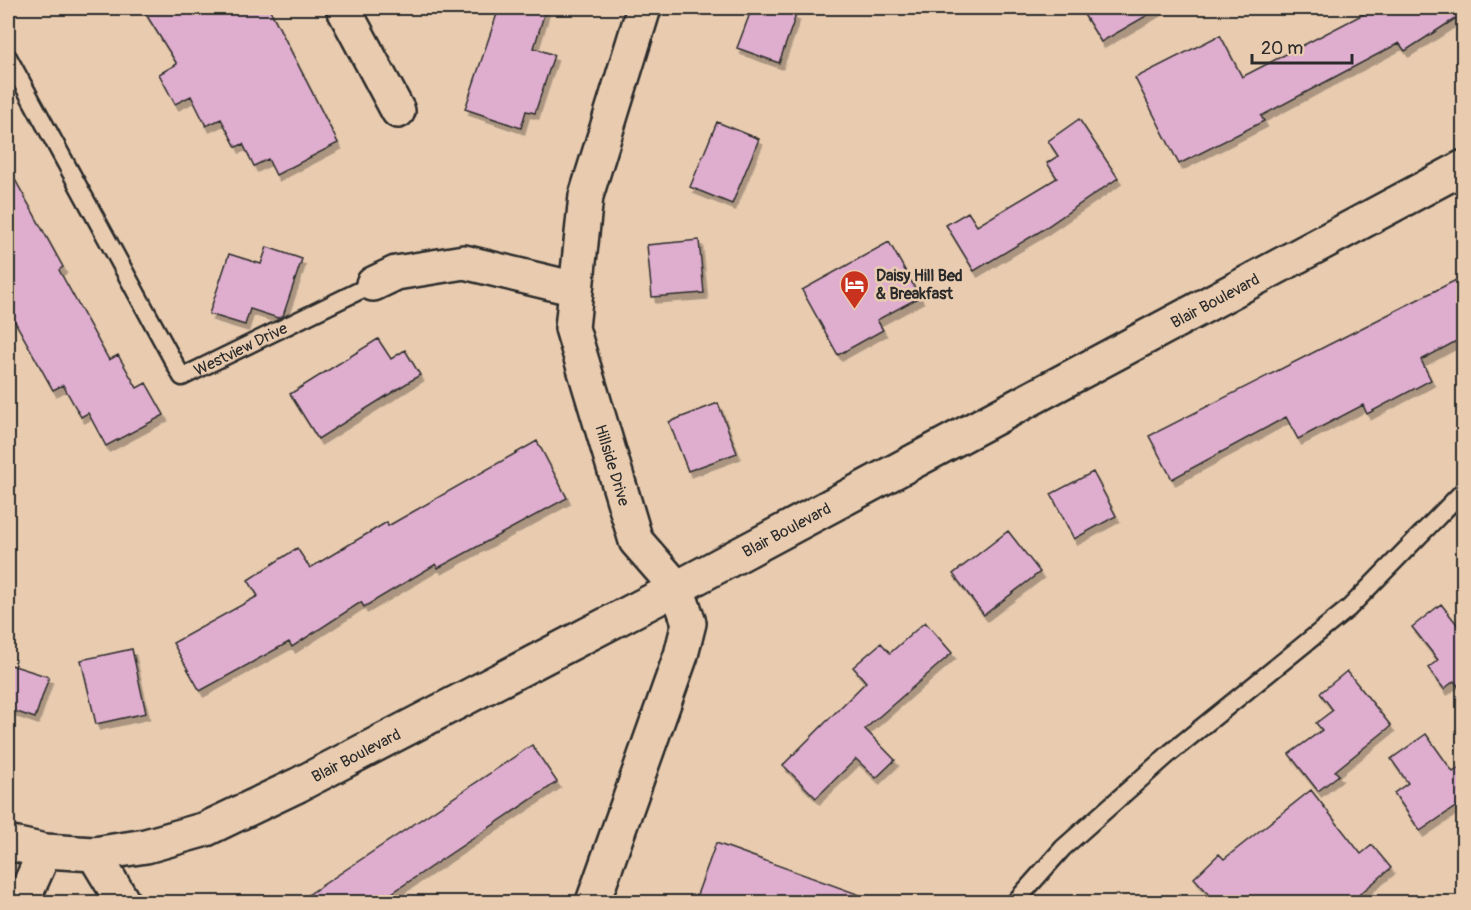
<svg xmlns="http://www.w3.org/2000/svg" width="1471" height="910" font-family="Pangolin,sans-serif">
<defs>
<filter id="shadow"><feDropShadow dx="3.5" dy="6" stdDeviation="0" flood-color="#0004"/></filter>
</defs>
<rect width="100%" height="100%" fill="#e9ccb0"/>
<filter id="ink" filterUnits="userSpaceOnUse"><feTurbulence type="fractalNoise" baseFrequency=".0167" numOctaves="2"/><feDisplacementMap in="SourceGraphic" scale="12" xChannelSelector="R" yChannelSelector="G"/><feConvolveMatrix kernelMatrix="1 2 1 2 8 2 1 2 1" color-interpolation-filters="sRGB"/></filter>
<g filter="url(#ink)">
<path fill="#dfaece" stroke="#2b2b2b" stroke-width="1.5" filter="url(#shadow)" d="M 142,8 L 269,8 L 338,143 L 276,175 L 268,159 L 254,166 L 243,144 L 236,147 L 221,119 L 206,126 L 191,96 L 175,104 L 159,74 L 177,64 Z
M 499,8 L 546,8 L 534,48 L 554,55 L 535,113 L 526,111 L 521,128 L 465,109 Z
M 752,8 L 775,8 L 796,15 L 779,63 L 737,48 Z
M 1080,8 L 1160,8 L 1101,42 Z
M 1375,8 L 1464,8 L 1464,13 L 1405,51 L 1399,43 L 1261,116 L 1264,121 L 1179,164 L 1135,78 L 1220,35 L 1242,77 Z
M 1079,119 L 1118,178 L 1039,232 L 974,271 L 946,225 L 968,212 L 977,226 L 1057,178 L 1047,163 L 1058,156 L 1048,141 Z
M 717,122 L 759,139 L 732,204 L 690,187 Z
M 8,167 L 63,267 L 59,270 L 109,360 L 118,355 L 137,388 L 146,383 L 164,415 L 106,446 L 88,413 L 81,417 L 63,385 L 53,390 L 8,309 Z
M 699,240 L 704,293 L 652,297 L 647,245 Z
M 889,242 L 920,297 L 877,320 L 883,330 L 838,355 L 802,290 Z
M 267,247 L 302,259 L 283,316 L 278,318 L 250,309 L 245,325 L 209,314 L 229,254 L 261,264 Z
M 1464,276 L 1464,337 L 1421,360 L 1431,380 L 1367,414 L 1363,405 L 1298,439 L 1286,417 L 1172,479 L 1149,436 Z
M 378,339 L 391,359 L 405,350 L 420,375 L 318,439 L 290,394 Z
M 718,403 L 737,453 L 688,471 L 669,422 Z
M 537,441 L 567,498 L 438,568 L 436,564 L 364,607 L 361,602 L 292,647 L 289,642 L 200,691 L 173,643 L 258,596 L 248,580 L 297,548 L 310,568 L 387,522 L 388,526 Z
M 1093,472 L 1116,516 L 1074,539 L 1051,494 Z
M 1008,531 L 1040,572 L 984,615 L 953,574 Z
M 1441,604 L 1464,633 L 1464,693 L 1454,681 L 1444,689 L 1428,668 L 1438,660 L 1412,627 Z
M 925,622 L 952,653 L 865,729 L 895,760 L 876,778 L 856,759 L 816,798 L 783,765 L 866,682 L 853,667 L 881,643 L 890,653 Z
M 132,649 L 146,713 L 96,724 L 81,660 Z
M 8,664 L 49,677 L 35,718 L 8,709 Z
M 1347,671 L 1391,726 L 1335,771 L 1339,775 L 1318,791 L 1289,754 L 1322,730 L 1316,723 L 1333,710 L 1320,693 Z
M 1426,734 L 1453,772 L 1464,764 L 1464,801 L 1420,831 L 1394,793 L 1408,783 L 1391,759 Z
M 532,745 L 557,782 L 377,903 L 296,903 Z
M 1311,790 L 1361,854 L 1372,845 L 1391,868 L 1349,903 L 1217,903 L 1194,878 L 1219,854 L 1224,859 Z
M 716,843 L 871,899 L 871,903 L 694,903 Z"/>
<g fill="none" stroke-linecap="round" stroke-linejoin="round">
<defs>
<g id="service">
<path id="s1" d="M 8,57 L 182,377 L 373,284"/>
<path d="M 1015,902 L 1063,848 L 1170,753 L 1349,608 L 1464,490"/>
</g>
<g id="minor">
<path d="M 343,8 L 398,111"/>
<path d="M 373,284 L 396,273 L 464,262 L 576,289"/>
<path id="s2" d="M 8,843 L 45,851 L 94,854 L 146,846 L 206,829 L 298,785 L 677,588 L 1464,167"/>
<path d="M 94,854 L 123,902"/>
<path d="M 22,902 L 45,851"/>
<path d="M 593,902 L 681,655 L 689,623 L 677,588 L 636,541 L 572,328 L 586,196 L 644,8"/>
</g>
</defs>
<use href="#service" stroke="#2b2b2b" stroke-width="21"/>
<use href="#minor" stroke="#2b2b2b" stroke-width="38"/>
<use href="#service" stroke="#e9ccb0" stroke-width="16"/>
<use href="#minor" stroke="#e9ccb0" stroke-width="33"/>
</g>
</g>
<defs>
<symbol id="hotel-pin" viewBox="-11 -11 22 30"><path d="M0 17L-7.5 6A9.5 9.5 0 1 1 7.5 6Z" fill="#c8321e" stroke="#e9ccb0"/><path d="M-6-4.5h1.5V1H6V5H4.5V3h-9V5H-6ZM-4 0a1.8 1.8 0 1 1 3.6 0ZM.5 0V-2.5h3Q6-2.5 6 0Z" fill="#fff"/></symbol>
</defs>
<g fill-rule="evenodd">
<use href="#hotel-pin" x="838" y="268" width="33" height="45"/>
</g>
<g text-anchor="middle" stroke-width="5" stroke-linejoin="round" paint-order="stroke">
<g font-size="16" font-weight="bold" fill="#2b2b2b" stroke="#e9ccb0" text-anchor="start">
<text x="876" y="281">Daisy Hill Bed<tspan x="876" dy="18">&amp; Breakfast</tspan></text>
</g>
<g font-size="16" fill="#2b2b2b" stroke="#e9ccb0">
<text dy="6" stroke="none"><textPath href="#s2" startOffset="1341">Blair Boulevard</textPath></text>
<text dy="6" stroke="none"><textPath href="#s1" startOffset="429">Westview Drive</textPath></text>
<text transform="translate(613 465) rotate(73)" y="6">Hillside Drive</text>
<text dy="6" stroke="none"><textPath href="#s2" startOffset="855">Blair Boulevard</textPath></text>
<text dy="6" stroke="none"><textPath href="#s2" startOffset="369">Blair Boulevard</textPath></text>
</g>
</g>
<rect width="1471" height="910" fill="none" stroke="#e9ccb0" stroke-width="30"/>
<rect x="15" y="15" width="1441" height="880" fill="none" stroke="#2b2b2b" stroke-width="2" filter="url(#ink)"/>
<path d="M1252 54v9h100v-9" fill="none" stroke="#2b2b2b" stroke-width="3"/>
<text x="1261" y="54" font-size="18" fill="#2b2b2b" stroke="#e9ccb0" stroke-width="4.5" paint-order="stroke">20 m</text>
</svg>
